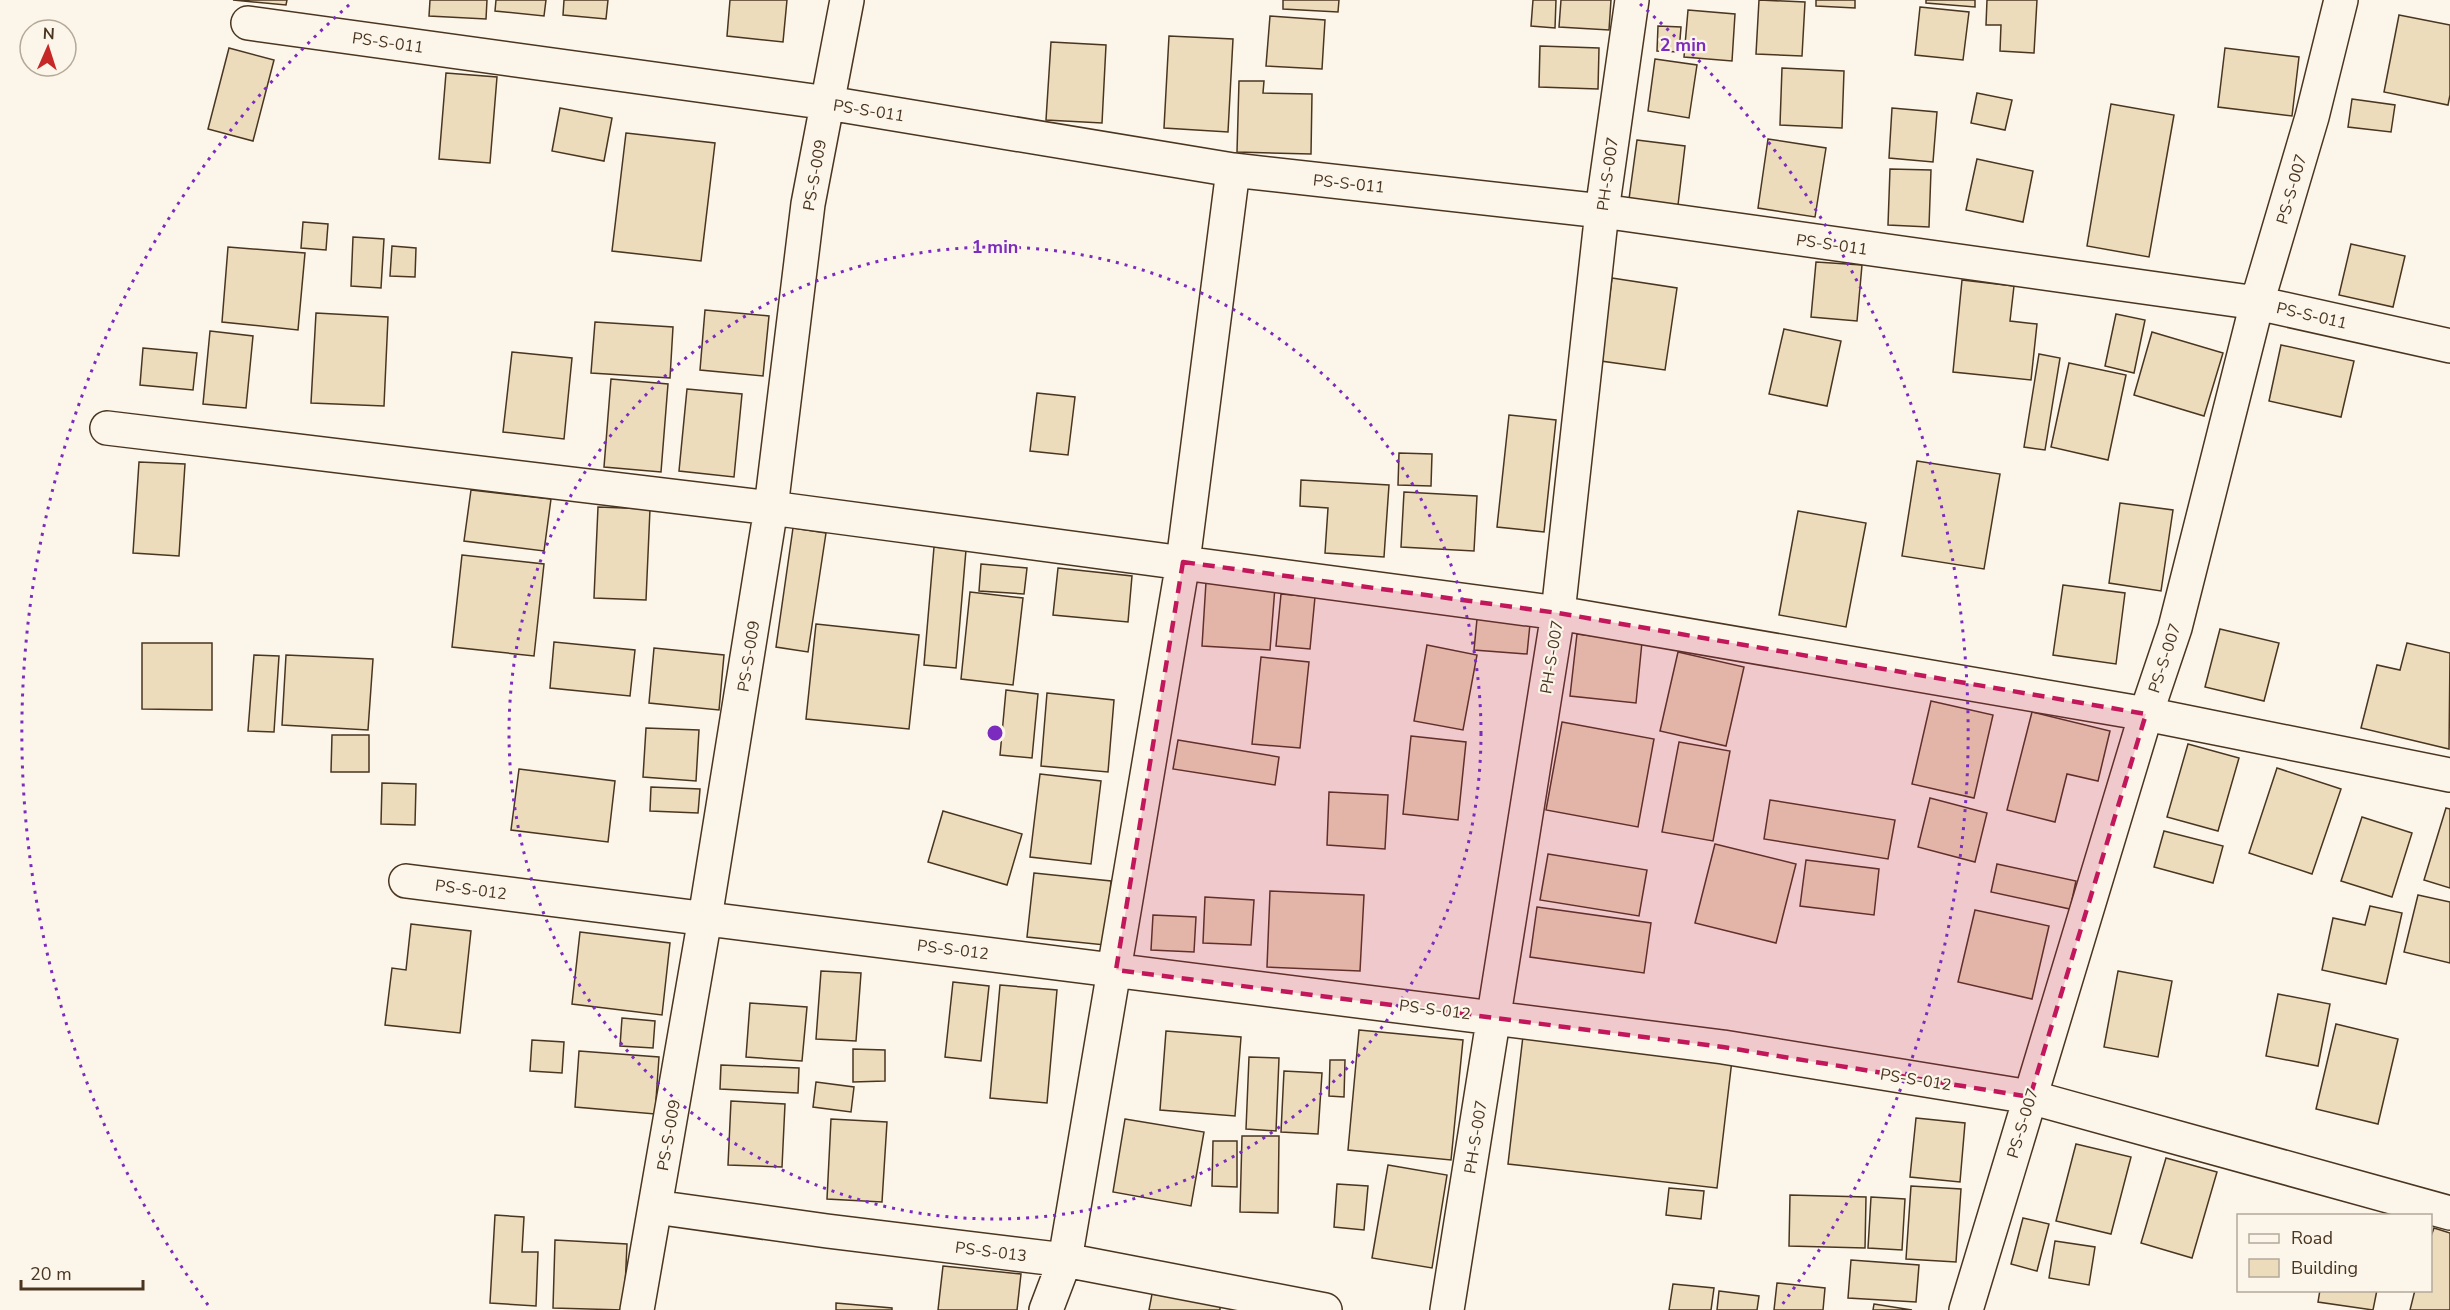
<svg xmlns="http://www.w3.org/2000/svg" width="2450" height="1310" font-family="'Nunito Sans',sans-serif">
<rect width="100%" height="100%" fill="#fbf6e9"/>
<path fill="#ecdcbc" stroke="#4a3520" stroke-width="1.5" d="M 233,0 L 287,0 L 286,5 Z
M 430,0 L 487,0 L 486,19 L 429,16 Z
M 496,0 L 546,0 L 544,16 L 495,11 Z
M 564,0 L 608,0 L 606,19 L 563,15 Z
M 730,0 L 787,0 L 783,42 L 727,36 Z
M 1283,0 L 1339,0 L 1338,12 L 1283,9 Z
M 1533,0 L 1556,0 L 1555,28 L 1531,26 Z
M 1561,0 L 1611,0 L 1609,30 L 1559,27 Z
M 1759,0 L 1805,2 L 1802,56 L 1756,54 Z
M 1816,0 L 1855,0 L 1855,8 L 1816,6 Z
M 1926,0 L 1975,0 L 1975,7 L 1926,3 Z
M 1987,0 L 2037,0 L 2034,53 L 2000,51 L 2001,25 L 1986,25 Z
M 1920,7 L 1969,12 L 1963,60 L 1915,55 Z
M 1688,10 L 1735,14 L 1732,61 L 1684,57 Z
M 2399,15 L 2450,25 L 2450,95 L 2448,105 L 2384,92 Z
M 1270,16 L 1325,20 L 1322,69 L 1266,66 Z
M 1658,26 L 1681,27 L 1679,52 L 1657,51 Z
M 1169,36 L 1233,39 L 1228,132 L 1164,128 Z
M 1051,42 L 1106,45 L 1102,123 L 1046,120 Z
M 1540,46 L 1599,48 L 1598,89 L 1539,87 Z
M 229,48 L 274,60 L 253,141 L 208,129 Z
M 2225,48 L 2299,57 L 2292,116 L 2218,107 Z
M 1655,59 L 1697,65 L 1689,118 L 1648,111 Z
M 1782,68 L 1844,71 L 1842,128 L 1780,125 Z
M 446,73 L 497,77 L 490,163 L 439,159 Z
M 1239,81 L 1264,81 L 1263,93 L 1312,94 L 1311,154 L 1237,152 Z
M 1977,93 L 2012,100 L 2005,130 L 1971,123 Z
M 2352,99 L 2395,105 L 2391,132 L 2348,127 Z
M 2111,104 L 2174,115 L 2149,257 L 2087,246 Z
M 560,108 L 612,118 L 604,161 L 552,151 Z
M 1892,108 L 1937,112 L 1933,162 L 1889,158 Z
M 626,133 L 715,143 L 701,261 L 612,251 Z
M 1768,139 L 1826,148 L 1815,217 L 1758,208 Z
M 1637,140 L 1685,146 L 1678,205 L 1629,199 Z
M 1977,159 L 2033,171 L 2023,222 L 1966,210 Z
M 1890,169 L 1931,170 L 1929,227 L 1888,225 Z
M 303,222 L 328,224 L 326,250 L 301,248 Z
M 353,237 L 384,239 L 381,288 L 351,286 Z
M 2351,244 L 2405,256 L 2393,307 L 2339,295 Z
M 392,246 L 416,248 L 415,277 L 390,276 Z
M 228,247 L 305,253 L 298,330 L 222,322 Z
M 1816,262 L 1862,265 L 1857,321 L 1811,317 Z
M 1612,278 L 1677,288 L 1665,370 L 1601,361 Z
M 1962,280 L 2014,286 L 2010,321 L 2037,324 L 2031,380 L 1953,372 Z
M 705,310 L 769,316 L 763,376 L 700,370 Z
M 316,313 L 388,317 L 384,406 L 311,403 Z
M 2116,314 L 2145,320 L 2134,373 L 2105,366 Z
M 595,322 L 673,327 L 670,378 L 591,373 Z
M 1784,329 L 1841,341 L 1827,406 L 1769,394 Z
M 210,331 L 253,336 L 246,408 L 203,404 Z
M 2152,332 L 2223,353 L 2204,416 L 2134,395 Z
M 2281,345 L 2354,361 L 2341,417 L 2269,401 Z
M 143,348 L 197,353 L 193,390 L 140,385 Z
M 512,352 L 572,358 L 564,439 L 503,432 Z
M 2039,354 L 2060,358 L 2045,450 L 2024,447 Z
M 2069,363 L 2126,375 L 2108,460 L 2051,447 Z
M 611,379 L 668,384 L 661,472 L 604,467 Z
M 687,389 L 742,394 L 734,477 L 679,471 Z
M 1037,393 L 1075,397 L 1068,455 L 1030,451 Z
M 1509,415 L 1556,420 L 1544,532 L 1497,527 Z
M 1399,453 L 1432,454 L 1431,486 L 1398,485 Z
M 1917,461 L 2000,474 L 1984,569 L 1902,556 Z
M 139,462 L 185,464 L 179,556 L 133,553 Z
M 1301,480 L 1389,485 L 1384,557 L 1325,553 L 1328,508 L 1300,506 Z
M 471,490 L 551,499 L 544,551 L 464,541 Z
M 1404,492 L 1477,496 L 1474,551 L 1401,547 Z
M 2120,503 L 2173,510 L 2161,591 L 2109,583 Z
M 598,507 L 650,509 L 646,600 L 594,598 Z
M 1798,511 L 1866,523 L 1846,627 L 1779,615 Z
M 793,528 L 826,533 L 808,652 L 776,647 Z
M 934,547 L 966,550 L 956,668 L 924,665 Z
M 462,555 L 544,564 L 534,656 L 452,647 Z
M 981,564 L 1027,568 L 1024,594 L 979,591 Z
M 1058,568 L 1132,576 L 1128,622 L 1053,615 Z
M 1206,582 L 1275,587 L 1270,650 L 1202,646 Z
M 2063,585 L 2125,593 L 2116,664 L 2053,655 Z
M 970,592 L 1023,598 L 1013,685 L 961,679 Z
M 1281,594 L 1315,597 L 1310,649 L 1276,646 Z
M 1477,619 L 1530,624 L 1527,654 L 1474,650 Z
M 816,624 L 919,635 L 909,729 L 806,719 Z
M 2220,629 L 2279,643 L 2264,701 L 2205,687 Z
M 1577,634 L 1642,642 L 1636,703 L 1570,696 Z
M 554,642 L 635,650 L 630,696 L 550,688 Z
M 142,643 L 212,643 L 212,710 L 142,709 Z
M 2407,643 L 2450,653 L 2449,749 L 2361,728 L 2377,665 L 2400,670 Z
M 1427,645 L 1477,655 L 1463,730 L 1414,721 Z
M 654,648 L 724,655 L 719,710 L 649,703 Z
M 1678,652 L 1744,667 L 1726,746 L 1660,731 Z
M 254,655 L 279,656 L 274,732 L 248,731 Z
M 286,655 L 373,659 L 368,730 L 282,725 Z
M 1261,657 L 1309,662 L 1300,748 L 1252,744 Z
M 1006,690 L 1038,694 L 1032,758 L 1000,755 Z
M 1047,693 L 1114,700 L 1108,772 L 1041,766 Z
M 1931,701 L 1993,715 L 1974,798 L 1912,784 Z
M 2032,712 L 2110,731 L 2098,781 L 2067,774 L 2055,822 L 2007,810 Z
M 1562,722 L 1654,739 L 1638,827 L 1546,810 Z
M 646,728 L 699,730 L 696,781 L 643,777 Z
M 332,735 L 369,735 L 369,772 L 331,772 Z
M 1411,736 L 1466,742 L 1458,820 L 1403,814 Z
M 1178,740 L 1279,757 L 1275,785 L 1173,769 Z
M 1679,742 L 1730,751 L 1713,841 L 1662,832 Z
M 2188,744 L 2239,758 L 2218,831 L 2167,817 Z
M 2277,768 L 2341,789 L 2312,874 L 2249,853 Z
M 519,769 L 615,781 L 608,842 L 511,830 Z
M 1040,774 L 1101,781 L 1091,864 L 1030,857 Z
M 382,783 L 416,784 L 415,825 L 381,824 Z
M 651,787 L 700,789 L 698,813 L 650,811 Z
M 1329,792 L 1388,795 L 1385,849 L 1327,845 Z
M 1930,798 L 1987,813 L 1975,862 L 1918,847 Z
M 1770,800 L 1895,820 L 1888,859 L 1764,839 Z
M 2446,808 L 2450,809 L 2450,888 L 2424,880 Z
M 943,811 L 1022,834 L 1007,885 L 928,862 Z
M 2362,817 L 2412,833 L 2392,897 L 2341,881 Z
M 2164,831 L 2223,846 L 2213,883 L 2154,867 Z
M 1715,844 L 1796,864 L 1776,943 L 1695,923 Z
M 1548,854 L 1647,870 L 1639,916 L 1540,900 Z
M 1806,860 L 1879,869 L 1874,915 L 1800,906 Z
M 1997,864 L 2076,881 L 2070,909 L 1991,892 Z
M 1034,873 L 1111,881 L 1105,945 L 1027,937 Z
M 1270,891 L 1364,895 L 1360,971 L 1267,967 Z
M 2418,895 L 2450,902 L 2450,963 L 2404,952 Z
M 1205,897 L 1254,900 L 1251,945 L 1203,943 Z
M 2370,906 L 2402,913 L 2386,984 L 2322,970 L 2333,918 L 2365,925 Z
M 1537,907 L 1651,923 L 1644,973 L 1530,957 Z
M 1975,910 L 2049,926 L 2032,999 L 1958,982 Z
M 1153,915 L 1196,917 L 1194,952 L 1151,950 Z
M 411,924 L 471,931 L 460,1033 L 385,1025 L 392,968 L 406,970 Z
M 580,932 L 670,943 L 662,1015 L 572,1004 Z
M 821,971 L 861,973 L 856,1041 L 816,1039 Z
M 2118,971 L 2172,981 L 2158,1057 L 2104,1047 Z
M 953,982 L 989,986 L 981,1061 L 945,1057 Z
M 1000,985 L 1057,990 L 1047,1103 L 990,1098 Z
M 2278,994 L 2330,1004 L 2318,1066 L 2266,1056 Z
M 750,1003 L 807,1007 L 802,1061 L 746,1057 Z
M 622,1018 L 655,1021 L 653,1048 L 620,1046 Z
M 2336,1024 L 2398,1039 L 2378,1124 L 2316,1109 Z
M 1359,1030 L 1463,1040 L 1451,1160 L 1348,1150 Z
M 1166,1031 L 1241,1037 L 1235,1116 L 1160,1110 Z
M 1523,1036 L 1732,1060 L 1717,1188 L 1508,1164 Z
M 532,1040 L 564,1042 L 562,1073 L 530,1071 Z
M 853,1049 L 885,1050 L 885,1081 L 853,1082 Z
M 579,1051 L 659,1057 L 655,1114 L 575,1107 Z
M 1249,1057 L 1279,1058 L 1276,1131 L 1246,1129 Z
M 1330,1060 L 1345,1060 L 1344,1097 L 1329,1096 Z
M 721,1065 L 799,1068 L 798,1093 L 720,1089 Z
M 1284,1071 L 1322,1073 L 1318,1134 L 1281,1132 Z
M 816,1082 L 854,1087 L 851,1112 L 813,1107 Z
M 731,1101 L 785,1104 L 782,1167 L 728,1165 Z
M 1916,1118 L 1965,1123 L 1960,1182 L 1910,1177 Z
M 831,1119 L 887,1122 L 882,1202 L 827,1199 Z
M 1125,1119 L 1204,1132 L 1191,1206 L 1113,1192 Z
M 1242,1136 L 1279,1136 L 1278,1213 L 1240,1212 Z
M 1213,1141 L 1237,1141 L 1237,1187 L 1212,1186 Z
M 2076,1144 L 2131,1157 L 2111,1234 L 2056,1221 Z
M 2166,1158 L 2217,1172 L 2192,1258 L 2141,1243 Z
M 1388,1165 L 1447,1175 L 1432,1268 L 1372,1258 Z
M 1337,1184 L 1368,1186 L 1364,1230 L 1334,1227 Z
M 1911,1186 L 1961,1189 L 1956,1262 L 1906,1259 Z
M 1669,1188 L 1704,1191 L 1701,1219 L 1666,1215 Z
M 1790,1195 L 1866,1197 L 1865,1248 L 1789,1246 Z
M 1871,1197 L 1905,1199 L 1902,1250 L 1868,1248 Z
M 495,1215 L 524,1217 L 522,1252 L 538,1252 L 536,1306 L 490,1303 Z
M 2023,1218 L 2049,1224 L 2037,1271 L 2011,1264 Z
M 2434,1228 L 2450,1233 L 2450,1310 L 2410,1310 L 2415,1290 L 2430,1290 L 2430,1239 Z
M 555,1240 L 627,1244 L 624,1310 L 553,1308 Z
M 2055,1241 L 2095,1247 L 2089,1285 L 2049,1278 Z
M 1851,1260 L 1919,1265 L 1916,1302 L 1848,1298 Z
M 943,1266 L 1021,1274 L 1017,1310 L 938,1310 Z
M 1777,1283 L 1825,1288 L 1823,1310 L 1774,1310 Z
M 1673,1284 L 1714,1288 L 1711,1310 L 1669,1310 Z
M 2320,1290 L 2377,1290 L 2373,1310 L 2318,1302 Z
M 1719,1291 L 1759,1296 L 1757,1310 L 1717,1310 Z
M 1152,1294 L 1220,1305 L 1220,1310 L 1149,1310 Z
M 836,1303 L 892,1308 L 892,1310 L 836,1310 Z
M 1874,1304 L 1912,1310 L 1873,1310 Z"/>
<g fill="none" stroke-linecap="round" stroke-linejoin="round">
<defs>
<path id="minor" d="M 248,23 L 828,103 L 1233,170 L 1602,211 L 2257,303 L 2450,346
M 107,428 L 771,508 L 1558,613 L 2146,714 L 2450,775
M 406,881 L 1723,1047 L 2030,1097 L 2450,1213
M 655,1207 L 827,1231 L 1065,1260 L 1325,1310
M 637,1310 L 705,918 L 771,508 L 808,204 L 847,0
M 1046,1310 L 1065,1260 L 1183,562 L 1233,170
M 1447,1310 L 1558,613 L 1602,211 L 1632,0
M 1966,1310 L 2146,714 L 2175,628 L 2257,303 L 2312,117 L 2341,0"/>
</defs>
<use href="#minor" stroke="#4a3520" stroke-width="36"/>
<use href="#minor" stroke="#fbf6e9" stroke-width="33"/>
</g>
<path fill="#c2185b" fill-opacity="0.2" stroke="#c2185b" stroke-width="4.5" stroke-dasharray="12 8" stroke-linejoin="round" d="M 1183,562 L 1558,613 L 2146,714 L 2030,1097 L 1723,1047 L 1116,970 Z"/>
<g fill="none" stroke="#7b2cbf" stroke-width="3" stroke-dasharray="3 6">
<circle cx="995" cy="733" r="486"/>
<path d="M208 1305A973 973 0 0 1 350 4M1640 4A973 973 0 0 1 1782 1305"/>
</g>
<g text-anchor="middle" stroke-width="4.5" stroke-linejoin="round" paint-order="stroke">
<g font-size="16" fill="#4a3520" stroke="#fbf6e9">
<text transform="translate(388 42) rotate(8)" y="6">PS-S-011</text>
<text transform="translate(869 110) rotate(9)" y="6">PS-S-011</text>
<text transform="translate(1607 174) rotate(-82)" y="6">PH-S-007</text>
<text transform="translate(814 175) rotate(-80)" y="6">PS-S-009</text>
<text transform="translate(1349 183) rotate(6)" y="6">PS-S-011</text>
<text transform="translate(2291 189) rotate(-74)" y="6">PS-S-007</text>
<text transform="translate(1832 244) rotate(8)" y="6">PS-S-011</text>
<text transform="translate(2312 315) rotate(13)" y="6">PS-S-011</text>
<text transform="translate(748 656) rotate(-81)" y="6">PS-S-009</text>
<text transform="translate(1551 657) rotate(-81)" y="6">PH-S-007</text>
<text transform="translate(2164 658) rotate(-72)" y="6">PS-S-007</text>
<text transform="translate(471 889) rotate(7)" y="6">PS-S-012</text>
<text transform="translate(953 949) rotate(7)" y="6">PS-S-012</text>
<text transform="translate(1435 1009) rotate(7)" y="6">PS-S-012</text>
<text transform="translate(1916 1079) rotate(9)" y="6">PS-S-012</text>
<text transform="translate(2022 1123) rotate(-73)" y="6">PS-S-007</text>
<text transform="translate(668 1135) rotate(-80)" y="6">PS-S-009</text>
<text transform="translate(1475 1137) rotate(-81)" y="6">PH-S-007</text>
<text transform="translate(991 1251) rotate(7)" y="6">PS-S-013</text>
</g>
</g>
<circle cx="995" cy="733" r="9" fill="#7b2cbf" stroke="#fbf6e9" stroke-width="3"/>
<g font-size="18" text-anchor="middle" font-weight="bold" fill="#7b2cbf" stroke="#fbf6e9" stroke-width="4.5" stroke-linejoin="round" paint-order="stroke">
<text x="1683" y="51">2 min</text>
<text x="995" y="253">1 min</text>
</g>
<rect x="2237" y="1214" width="195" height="78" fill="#fbf6e9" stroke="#b4a999" stroke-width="1.5"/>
<rect x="2249" y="1234" width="30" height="9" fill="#fbf6e9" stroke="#b4a999" stroke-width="1.5"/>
<text x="2291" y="1244" font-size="18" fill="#4a3520">Road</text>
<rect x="2249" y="1259" width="30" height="18" fill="#ecdcbc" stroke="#b4a999" stroke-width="1.5"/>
<text x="2291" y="1274" font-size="18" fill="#4a3520">Building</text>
<g transform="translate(48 48) rotate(3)"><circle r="28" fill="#fbf6e9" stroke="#b4a999" stroke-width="1.5"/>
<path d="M0-4.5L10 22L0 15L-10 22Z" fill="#c62828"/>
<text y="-9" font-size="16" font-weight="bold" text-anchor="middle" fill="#4a3520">N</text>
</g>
<path d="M21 1280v9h122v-9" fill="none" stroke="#4a3520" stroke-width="3"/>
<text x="30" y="1280" font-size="18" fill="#4a3520" stroke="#fbf6e9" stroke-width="4.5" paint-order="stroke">20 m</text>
</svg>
